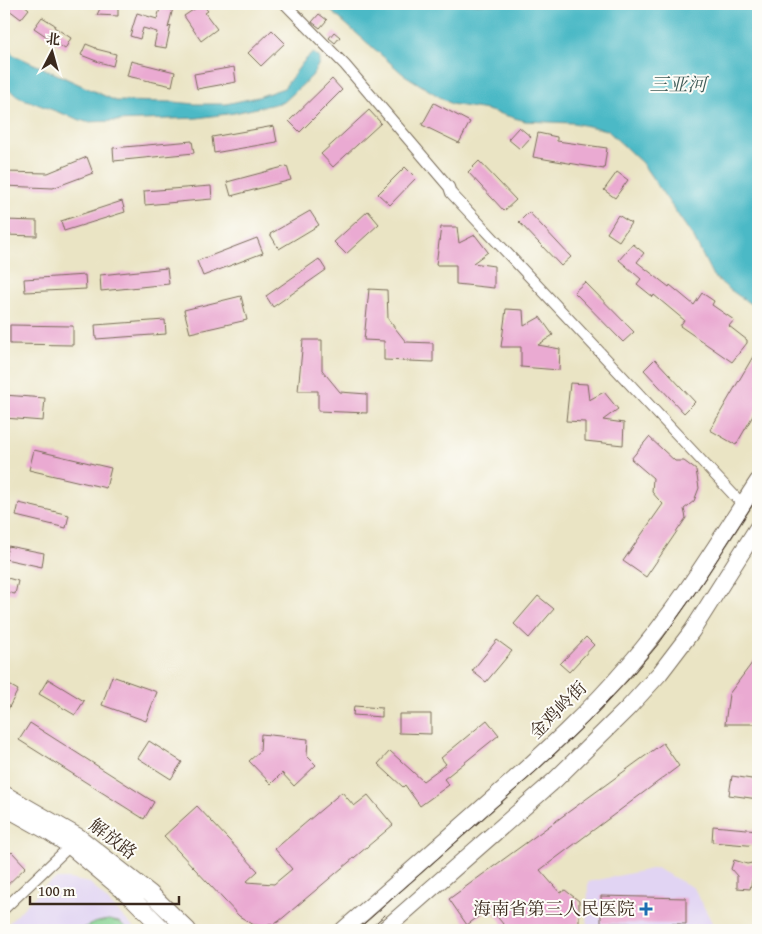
<svg xmlns="http://www.w3.org/2000/svg" width="762" height="934" font-family="'Gentium Book Plus','Noto Serif SC',serif">
<rect width="100%" height="100%" fill="#fdfcf7"/>
<filter id="ink" filterUnits="userSpaceOnUse"><feTurbulence type="fractalNoise" baseFrequency=".02" numOctaves="2"/><feDisplacementMap in="SourceGraphic" scale="10" xChannelSelector="R" yChannelSelector="G"/><feConvolveMatrix kernelMatrix="1 2 1 2 8 2 1 2 1" color-interpolation-filters="sRGB"/></filter>
<filter id="wash" filterUnits="userSpaceOnUse"><feTurbulence type="fractalNoise" baseFrequency=".0096" numOctaves="4" result="noise"/><feDisplacementMap in="SourceGraphic" scale="20" xChannelSelector="R" yChannelSelector="G"/><feGaussianBlur stdDeviation="1.12" result="paint"/><feColorMatrix in="noise" values="0 0 0 0 0 0 0 0 0 0 0 0 0 0 0 0 0 1.4 0 .05"/><feComposite in="paint" operator="in"/></filter>
<g filter="url(#wash)">
<rect width="100%" height="100%" fill="#eae4c4"/>
<path fill="#e1d4f3" d="M 656,868 L 694,888 L 716,930 L 587,930 L 588,882 Z
M 56,879 L 69,879 L 90,883 L 136,930 L 4,930 L 4,928 L 46,885 Z"/>
<path fill="#83d291" stroke="#5f7e58" d="M 109,920 L 119,922 L 129,930 L 81,930 C 89,924 99,921 109,920 Z"/>
<path fill="#4cb9c6" stroke="#447272" d="M 323,4 L 758,4 L 758,306 L 752,305 L 729,289 L 713,276 L 694,238 L 642,163 L 607,130 L 573,123 L 525,121 L 487,110 L 451,104 L 403,74 Z
M 4,46 L 14,55 L 116,101 L 174,102 L 195,104 L 226,104 L 258,97 L 284,88 L 304,61 L 313,53 L 319,57 L 319,63 L 312,76 L 284,102 L 234,113 L 197,118 L 86,122 L 58,112 L 21,98 L 4,86 Z"/>
<g id="blocks">
<path fill="#eaaad2" d="M 4,4 L 23,4 L 29,9 L 21,19 L 4,6 Z
M 102,4 L 118,4 L 118,16 L 97,15 Z
M 202,4 L 208,11 L 205,13 L 217,29 L 201,41 L 184,16 Z
M 161,5 L 173,8 L 168,28 L 171,25 L 166,48 L 154,46 L 157,32 L 143,28 L 140,39 L 130,36 L 137,13 L 157,19 Z
M 319,14 L 327,20 L 320,28 L 312,22 Z
M 42,17 L 55,25 L 54,27 L 71,38 L 65,49 L 34,28 Z
M 272,30 L 285,43 L 261,66 L 248,53 Z
M 334,32 L 340,37 L 335,43 L 329,38 Z
M 86,44 L 96,48 L 96,49 L 116,54 L 113,66 L 99,62 L 81,55 Z
M 131,61 L 175,72 L 172,86 L 127,76 Z
M 234,67 L 236,82 L 197,89 L 194,74 Z
M 332,79 L 342,90 L 300,132 L 289,121 Z
M 434,103 L 470,122 L 459,143 L 422,125 Z
M 369,110 L 381,123 L 333,167 L 321,154 Z
M 274,126 L 277,142 L 214,153 L 212,137 Z
M 519,127 L 531,137 L 520,149 L 508,139 Z
M 538,133 L 557,137 L 557,141 L 607,148 L 604,169 L 533,157 Z
M 192,141 L 194,153 L 114,161 L 113,148 Z
M 87,157 L 93,173 L 53,188 L 4,186 L 4,172 L 48,173 Z
M 479,161 L 516,200 L 504,211 L 468,172 Z
M 287,166 L 291,180 L 231,196 L 227,182 Z
M 405,167 L 416,178 L 390,205 L 378,194 Z
M 617,172 L 628,180 L 615,198 L 604,190 Z
M 211,186 L 212,199 L 145,205 L 144,191 Z
M 122,201 L 125,212 L 64,231 L 61,221 Z
M 310,211 L 319,225 L 279,249 L 270,234 Z
M 368,211 L 379,224 L 346,254 L 334,242 Z
M 529,212 L 571,257 L 561,266 L 519,222 Z
M 618,215 L 631,223 L 619,241 L 607,233 Z
M 4,220 L 37,221 L 37,236 L 4,235 Z
M 441,227 L 457,227 L 459,243 L 475,235 L 488,252 L 473,263 L 494,266 L 494,288 L 456,284 L 456,265 L 436,265 Z
M 257,238 L 263,253 L 203,276 L 197,261 Z
M 633,244 L 644,253 L 637,262 L 669,287 L 670,285 L 694,305 L 702,293 L 714,301 L 712,305 L 734,320 L 729,326 L 747,340 L 747,343 L 732,362 L 680,326 L 684,320 L 654,295 L 653,297 L 637,284 L 641,279 L 619,260 Z
M 319,259 L 326,270 L 273,307 L 266,296 Z
M 167,268 L 169,284 L 101,291 L 100,275 Z
M 85,275 L 86,289 L 25,292 L 24,279 Z
M 585,282 L 634,332 L 623,342 L 574,292 Z
M 369,289 L 387,290 L 388,319 L 406,342 L 433,343 L 433,362 L 384,360 L 384,341 L 364,340 Z
M 241,296 L 247,320 L 190,333 L 184,310 Z
M 506,309 L 523,310 L 524,326 L 540,317 L 553,335 L 538,345 L 560,349 L 559,370 L 521,367 L 521,347 L 501,347 Z
M 165,320 L 166,334 L 96,339 L 95,325 Z
M 10,325 L 73,326 L 73,345 L 10,344 Z
M 303,340 L 322,340 L 322,370 L 340,392 L 367,394 L 367,413 L 318,411 L 318,391 L 298,391 Z
M 758,348 L 758,407 L 736,445 L 710,430 Z
M 655,359 L 695,402 L 684,413 L 644,370 Z
M 570,383 L 587,384 L 589,400 L 604,392 L 618,409 L 603,420 L 624,423 L 623,445 L 585,441 L 585,422 L 566,421 Z
M 4,395 L 45,398 L 43,421 L 4,418 Z
M 649,437 L 675,461 L 684,461 L 696,470 L 699,488 L 694,501 L 684,509 L 686,518 L 646,577 L 623,561 L 663,504 L 658,499 L 652,492 L 653,478 L 631,459 Z
M 34,450 L 111,468 L 106,488 L 29,470 Z
M 19,503 L 69,515 L 66,528 L 16,516 Z
M 8,546 L 44,553 L 42,567 L 5,559 Z
M 4,577 L 18,581 L 15,594 L 4,592 Z
M 538,596 L 554,609 L 529,638 L 514,624 Z
M 586,637 L 594,645 L 569,672 L 560,664 Z
M 497,640 L 512,651 L 486,682 L 472,671 Z
M 758,655 L 758,724 L 725,724 L 729,694 Z
M 112,676 L 157,692 L 146,721 L 102,705 Z
M 48,679 L 84,701 L 75,715 L 39,694 Z
M 4,682 L 18,690 L 4,717 Z
M 354,706 L 382,708 L 382,717 L 353,715 Z
M 399,714 L 431,714 L 431,734 L 399,733 Z
M 487,720 L 499,735 L 444,779 L 449,785 L 420,806 L 405,785 L 403,787 L 378,764 L 390,751 L 423,781 L 446,764 L 441,758 Z
M 30,723 L 154,802 L 144,819 L 19,740 Z
M 261,734 L 308,739 L 307,756 L 316,765 L 294,786 L 282,773 L 271,784 L 249,761 L 260,751 Z
M 149,741 L 182,762 L 171,779 L 138,758 Z
M 663,743 L 679,766 L 540,870 L 560,893 L 565,890 L 579,901 L 579,930 L 508,930 L 490,908 L 467,925 L 449,899 Z
M 732,776 L 758,780 L 758,799 L 729,795 Z
M 342,792 L 354,806 L 368,795 L 393,825 L 278,922 L 266,926 L 254,925 L 239,916 L 164,836 L 197,806 L 258,871 L 246,882 L 274,884 L 292,869 L 275,849 Z
M 713,826 L 758,830 L 758,846 L 712,842 Z
M 12,852 L 26,867 L 4,888 L 4,859 Z
M 734,860 L 747,864 L 757,862 L 758,871 L 753,877 L 750,889 L 737,888 L 737,876 L 731,869 Z
M 601,896 L 686,898 L 686,924 L 601,923 Z"/>
</g>
</g>
<g filter="url(#ink)">
<use href="#blocks" fill-opacity="0" stroke="#786b58" stroke-width="1"/>
<g fill="none" stroke-linecap="round" stroke-linejoin="round">
<defs>
<path id="street" d="M 285,4 L 345,65 L 449,187 L 451,193 L 743,505
M 4,909 L 70,846"/>
<path id="primary" d="M 4,794 L 79,837 L 150,893 L 188,930
M 4,807 L 47,831 L 70,846 L 132,898 L 164,930
M 343,930 C 395,885 447,839 499,793 C 544,753 589,712 628,666 C 678,609 717,544 758,481
M 384,930 L 555,780 L 628,708 L 660,673 L 692,631 L 758,527"/>
</defs>
<use href="#street" stroke="#786b58" stroke-width="12"/>
<use href="#primary" stroke="#786b58" stroke-width="18"/>
<use href="#street" stroke="#fff" stroke-width="10"/>
<use href="#primary" stroke="#fff" stroke-width="16"/>
<path stroke="#3b2a1e" stroke-width="1" d="M 357,930 L 534,773 L 587,723 L 628,680 L 660,642 L 702,583 L 758,496
M 368,930 L 385,915"/>
</g>
</g>
<path fill="#1f6fb2" stroke="#fdfcf7" stroke-width="2" d="M643.5 901.5h5v5h5v5h-5v5h-5v-5h-5v-5h5z"/>
<g text-anchor="middle" stroke-width="4" stroke-linejoin="round" paint-order="stroke">
<g font-size="18" fill="#3b2a1e" stroke="#fdfcf7">
<text transform="translate(558 710) rotate(-45)" y="6">金鸡岭街</text>
<text transform="translate(113 839) rotate(37)" y="6">解放路</text>
</g>
<g font-size="18" fill="#3b2a1e" stroke="#fdfcf7" text-anchor="end">
<text x="635" y="915">海南省第三人民医院</text>
</g>
<g font-size="19" font-style="italic" fill="#415c59" stroke="#fdfcf7">
<text x="678" y="91">三亚河</text>
</g>
</g>
<rect width="762" height="934" fill="none" stroke="#fdfcf7" stroke-width="20"/>
<g transform="translate(52 52) rotate(6)" stroke="#fdfcf7" stroke-width="4" paint-order="stroke">
<path d="M0-4L9 19L0 12L-9 19Z" fill="#3b2a1e"/>
<text y="-8" font-size="14" font-weight="bold" text-anchor="middle" fill="#3b2a1e">北</text>
</g>
<path d="M30 896v8h149v-8" fill="none" stroke="#3b2a1e" stroke-width="2.5"/>
<text x="38" y="896" font-size="15" fill="#3b2a1e" stroke="#fdfcf7" stroke-width="4" paint-order="stroke">100 m</text>
</svg>
